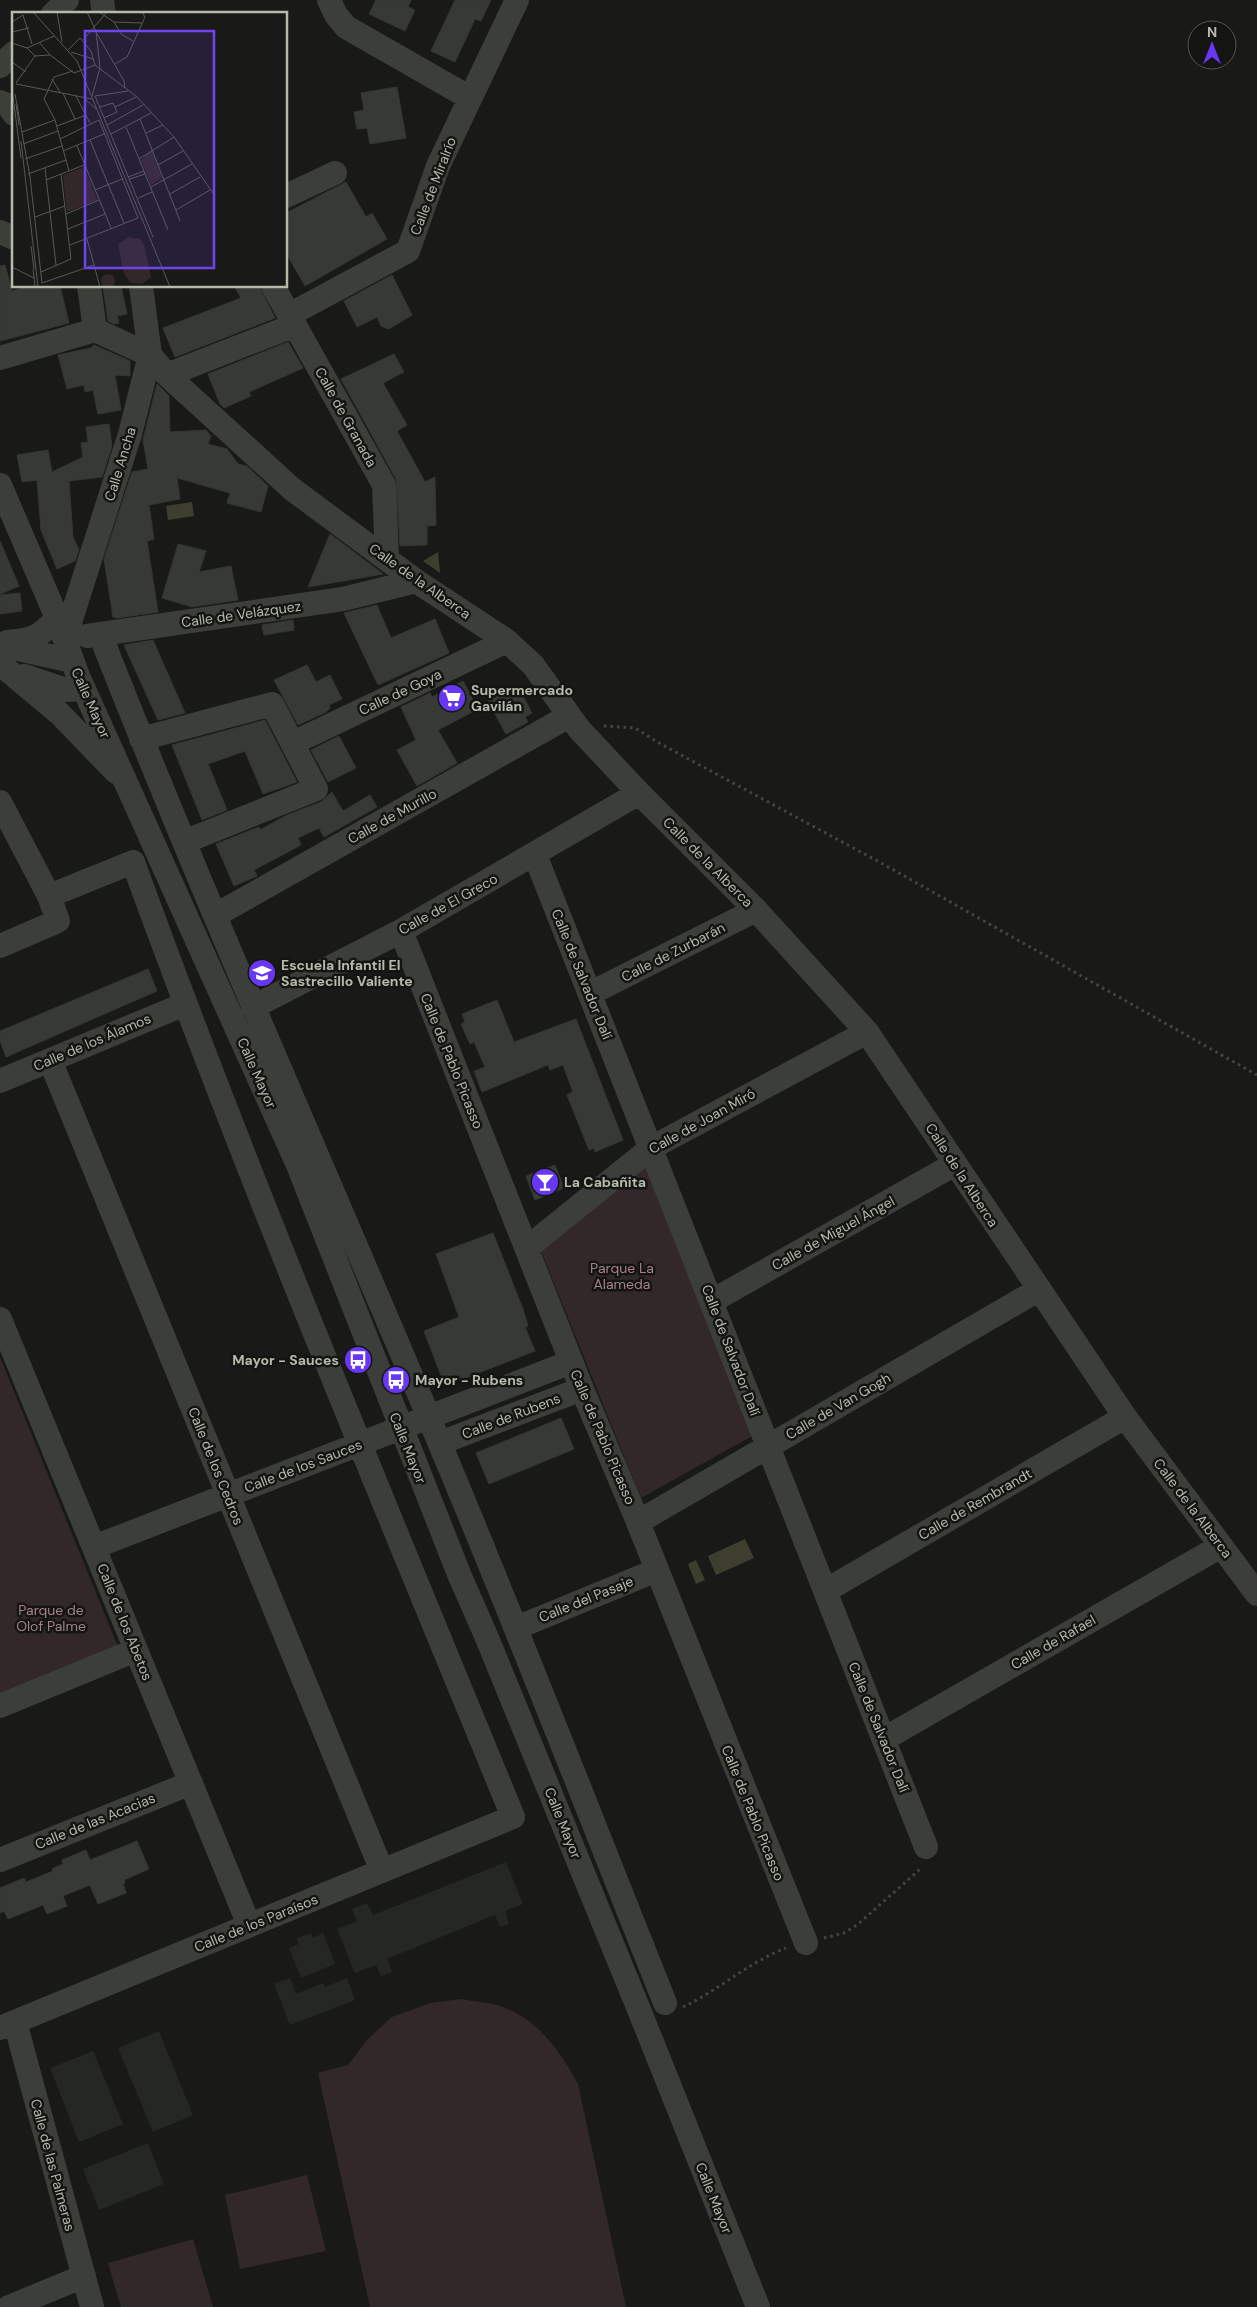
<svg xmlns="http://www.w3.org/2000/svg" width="1257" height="2307" font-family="'DM Sans',sans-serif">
<rect width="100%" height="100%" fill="#191a18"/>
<path fill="#252724" d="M 506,1862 L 523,1904 L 505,1911 L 509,1924 L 500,1927 L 495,1915 L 387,1959 L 392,1972 L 381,1976 L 376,1965 L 355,1973 L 337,1929 L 357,1921 L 352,1909 L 367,1903 L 373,1915 Z
M 311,1933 L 313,1938 L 323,1933 L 335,1964 L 301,1978 L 289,1948 L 299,1944 L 297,1938 Z
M 290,1978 L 296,1994 L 323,1983 L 325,1987 L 347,1978 L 355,2000 L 290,2025 L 274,1984 Z
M 159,2031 L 193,2115 L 153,2132 L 118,2048 Z
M 93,2051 L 123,2124 L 79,2142 L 50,2068 Z
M 148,2143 L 164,2184 L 99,2210 L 83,2169 Z"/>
<path fill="#32282a" d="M 649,1161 L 752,1436 L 641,1498 L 541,1251 Z
M 0,1357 L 118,1647 L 0,1695 Z
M 462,1999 C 474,2002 488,2002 500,2006 C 538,2019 560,2051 578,2084 L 626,2307 L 370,2307 L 318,2073 L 348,2065 L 368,2039 L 392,2017 L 430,2003 Z
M 307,2175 L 326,2251 L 240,2269 L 225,2195 Z
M 193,2239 L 213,2307 L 121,2307 L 108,2263 Z"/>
<path fill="#3d3e2d" d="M 192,502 L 194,516 L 168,520 L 166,506 Z
M 438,552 L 440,573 L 423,561 Z
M 745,1539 L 754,1558 L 716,1575 L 708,1556 Z
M 696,1560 L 705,1580 L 696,1584 L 688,1564 Z"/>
<path fill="#373935" stroke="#333632" d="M 376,0 L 411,0 L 408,7 L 415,10 L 405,31 L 369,14 Z
M 455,0 L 491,0 L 481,21 L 475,19 L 455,62 L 431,51 Z
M 397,87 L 406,138 L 370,144 L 367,128 L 357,129 L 354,112 L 364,110 L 361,93 Z
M 346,182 L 366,217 L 372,213 L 387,239 L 305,286 L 286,253 L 286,213 Z
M 5,265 L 12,291 L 28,286 L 60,286 L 69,323 L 0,341 L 0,266 Z
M 392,275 L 412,315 L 389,329 L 381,326 L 377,317 L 357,327 L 344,301 Z
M 103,286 L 121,286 L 127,314 L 117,316 L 119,323 L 114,324 L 108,321 Z
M 234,286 L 259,286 L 275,318 L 175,357 L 163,328 L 241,298 Z
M 288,342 L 303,368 L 249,392 L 251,396 L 224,408 L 220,404 L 208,374 Z
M 94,345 L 130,361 L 130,376 L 115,375 L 121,410 L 98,414 L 93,390 L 85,392 L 84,385 L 67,389 L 58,355 L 91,348 Z
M 394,354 L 404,372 L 383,383 L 407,425 L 397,431 L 425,482 L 435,477 L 436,525 L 427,526 L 427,545 L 400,546 L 396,479 L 341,379 Z
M 157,384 L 169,396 L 170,432 L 206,430 L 211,436 L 208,444 L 227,449 L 238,464 L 247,466 L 268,486 L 261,512 L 227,503 L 230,493 L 177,478 L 180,499 L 149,505 L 154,539 L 147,541 L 158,612 L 117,618 L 113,617 L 104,559 L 132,472 L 148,469 L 143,440 Z
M 109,424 L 112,446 L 102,477 L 69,481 L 73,537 L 79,550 L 75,561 L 57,569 L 41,530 L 37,480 L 22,482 L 17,455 L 48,450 L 52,472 L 83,457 L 81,443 L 88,442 L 86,427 Z
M 330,534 L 383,574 L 308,587 Z
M 0,541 L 19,586 L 0,594 Z
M 178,544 L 206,551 L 199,572 L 231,566 L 238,600 L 192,607 L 162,598 Z
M 20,593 L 22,611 L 0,614 L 0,595 Z
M 377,605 L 391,638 L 435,619 L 449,653 L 378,685 L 344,613 Z
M 293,620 L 294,630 L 264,635 L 262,625 Z
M 153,640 L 185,713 L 158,720 L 124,645 Z
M 307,665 L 316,682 L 330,675 L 342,699 L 329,705 L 330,708 L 326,712 L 298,725 L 274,680 Z
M 463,681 L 478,709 L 438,730 L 457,763 L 417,786 L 397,750 L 416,740 L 401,707 L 430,693 L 432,697 Z
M 518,686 L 532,713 L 525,717 L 528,722 L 506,734 L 488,701 Z
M 265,720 L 297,782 L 263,794 L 245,751 L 208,764 L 227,810 L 202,820 L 172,745 Z
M 339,736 L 356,768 L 328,782 L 311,750 Z
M 332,792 L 343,811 L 370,795 L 377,807 L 324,837 L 319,828 L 298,838 L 301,845 L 254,870 L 257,876 L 234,886 L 216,844 L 259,827 L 260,830 L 287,815 L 321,802 Z
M 148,969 L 157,991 L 6,1057 L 0,1041 L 0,1031 Z
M 497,1000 L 514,1042 L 576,1019 L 623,1140 L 595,1152 L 594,1148 L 589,1150 L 567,1095 L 573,1092 L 563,1065 L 550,1070 L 548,1065 L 482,1092 L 474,1071 L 485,1067 L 474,1042 L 470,1044 L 461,1024 L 465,1022 L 462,1014 Z
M 555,1165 L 564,1188 L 535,1200 L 526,1176 Z
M 493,1233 L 523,1309 L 528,1326 L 525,1327 L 535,1351 L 445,1386 L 424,1331 L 459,1317 L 436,1254 Z
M 561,1418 L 574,1449 L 489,1484 L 476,1453 Z
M 137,1841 L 149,1869 L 124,1880 L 125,1883 L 123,1884 L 126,1893 L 98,1904 L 90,1885 L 63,1896 L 67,1906 L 47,1914 L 43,1905 L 8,1919 L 4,1911 L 0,1913 L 0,1888 L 24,1878 L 26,1882 L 53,1871 L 52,1869 L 63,1864 L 62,1860 L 86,1850 L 90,1860 Z"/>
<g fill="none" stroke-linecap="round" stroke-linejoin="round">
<path stroke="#44463f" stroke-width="3" stroke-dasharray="2.5 4" stroke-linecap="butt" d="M 604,726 L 635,728 L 659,743 L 883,864 L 1257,1075
M 824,1938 L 844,1933 L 857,1925 L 918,1871 L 921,1866
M 683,2007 C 719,1990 749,1962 786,1948"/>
<path stroke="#3c3f39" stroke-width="24" d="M 102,0 L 104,14
M 329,0 L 336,15 L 346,27 L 470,98
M 53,14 L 67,0
M 0,66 L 14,53
M 0,102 L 9,106 L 14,114
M 286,196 L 335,173
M 0,232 L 14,238
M 89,286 L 95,330
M 273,286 L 384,485 L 387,558
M 289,315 L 408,251 L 438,166 L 517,0
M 0,358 L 95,330 L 150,355 L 167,375 L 292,489 L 416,581 L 507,641 L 533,665 L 579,729 L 639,793 L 756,910 L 867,1032 L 1125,1417 L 1257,1594
M 167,375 L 295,325
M 0,485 L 57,618 L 78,676 L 298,1165 L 459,1574 L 487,1638 L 644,2022 L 758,2307
M 100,634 C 207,907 327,1174 440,1444 C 518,1629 590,1816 665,2003
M 87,636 L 343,599 L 416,581
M 65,638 L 130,434 L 150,355 L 141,286
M 7,642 C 33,640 40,637 57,618
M 0,645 L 72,661
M 0,664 L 60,714 L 116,772
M 24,676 L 66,690 L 84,689
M 141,739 L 272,704 L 316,789 L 184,842
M 293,743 L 507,641
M 0,802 L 49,896
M 535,855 L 926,1847
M 216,915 L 569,716
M 401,931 L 582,1389 L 638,1522 L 806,1943
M 0,946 L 58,921 L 49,896 L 133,862 C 250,1184 383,1500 513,1817 L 0,2028
M 591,993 L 756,910
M 253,1007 L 401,931 L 639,793
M 50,1060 L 382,1871
M 0,1081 L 185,1004
M 527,1248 L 651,1148 L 867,1032
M 712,1301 L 955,1164
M 0,1319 L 249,1925
M 440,1443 L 582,1389
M 638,1522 L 1038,1290
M 94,1547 L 571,1362
M 825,1591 L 1125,1417
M 516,1628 L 657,1570
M 0,1706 L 136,1650
M 884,1739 L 1221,1546
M 0,1860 L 191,1783
M 15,2022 L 92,2307
M 9,2307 L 84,2276"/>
</g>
<defs>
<symbol id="supermarket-disc" viewBox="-11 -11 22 22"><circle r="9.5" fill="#6737f3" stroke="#141513"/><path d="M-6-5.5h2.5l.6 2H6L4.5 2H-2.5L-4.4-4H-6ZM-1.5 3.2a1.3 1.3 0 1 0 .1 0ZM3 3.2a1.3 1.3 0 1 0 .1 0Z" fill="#fff"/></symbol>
<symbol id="school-disc" viewBox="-11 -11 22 22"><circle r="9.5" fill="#6737f3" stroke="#141513"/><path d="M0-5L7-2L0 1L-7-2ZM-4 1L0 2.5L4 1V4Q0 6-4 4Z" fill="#fff"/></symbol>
<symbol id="bar-disc" viewBox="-11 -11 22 22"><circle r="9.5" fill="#6737f3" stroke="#141513"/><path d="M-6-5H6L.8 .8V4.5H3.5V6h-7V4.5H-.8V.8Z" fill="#fff"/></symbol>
<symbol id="bus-disc" viewBox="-11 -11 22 22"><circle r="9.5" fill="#6737f3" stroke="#141513"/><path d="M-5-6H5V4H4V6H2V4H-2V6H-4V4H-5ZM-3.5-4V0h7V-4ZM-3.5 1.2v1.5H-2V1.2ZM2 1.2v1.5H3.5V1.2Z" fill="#fff"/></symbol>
</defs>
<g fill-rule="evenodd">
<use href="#supermarket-disc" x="436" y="682" width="32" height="32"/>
<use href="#school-disc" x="246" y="957" width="32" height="32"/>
<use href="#bar-disc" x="529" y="1166" width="32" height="32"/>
<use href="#bus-disc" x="342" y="1344" width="32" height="32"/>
<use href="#bus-disc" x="380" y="1364" width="32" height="32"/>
</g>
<g text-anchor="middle" stroke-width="5" stroke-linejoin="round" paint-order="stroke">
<g font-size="14" fill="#b5baaa" stroke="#141513">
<text transform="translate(433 186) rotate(-69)" y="5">Calle de Miralrío</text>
<text transform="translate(346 417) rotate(61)" y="5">Calle de Granada</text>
<text transform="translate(120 464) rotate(-73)" y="5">Calle Ancha</text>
<text transform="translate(420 581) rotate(35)" y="5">Calle de la Alberca</text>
<text transform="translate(241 614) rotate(-8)" y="5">Calle de Velázquez</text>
<text transform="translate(400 692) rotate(-25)" y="5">Calle de Goya</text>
<text transform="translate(91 703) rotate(66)" y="5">Calle Mayor</text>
<text transform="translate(392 816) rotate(-29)" y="5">Calle de Murillo</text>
<text transform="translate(708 862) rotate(45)" y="5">Calle de la Alberca</text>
<text transform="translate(448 904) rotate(-29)" y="5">Calle de El Greco</text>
<text transform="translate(673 952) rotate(-27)" y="5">Calle de Zurbarán</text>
<text transform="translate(582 974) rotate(68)" y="5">Calle de Salvador Dalí</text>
<text transform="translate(92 1042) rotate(-23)" y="5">Calle de los Álamos</text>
<text transform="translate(452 1061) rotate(68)" y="5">Calle de Pablo Picasso</text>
<text transform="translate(257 1073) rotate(66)" y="5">Calle Mayor</text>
<text transform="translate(702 1121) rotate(-29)" y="5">Calle de Joan Miró</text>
<text transform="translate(962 1175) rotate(57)" y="5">Calle de la Alberca</text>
<text transform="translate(833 1233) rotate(-29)" y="5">Calle de Miguel Ángel</text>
<text transform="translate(731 1350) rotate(69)" y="5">Calle de Salvador Dalí</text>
<text transform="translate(838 1406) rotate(-30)" y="5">Calle de Van Gogh</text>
<text transform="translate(511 1416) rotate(-21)" y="5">Calle de Rubens</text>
<text transform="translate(603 1437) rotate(67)" y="5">Calle de Pablo Picasso</text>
<text transform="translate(408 1448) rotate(68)" y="5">Calle Mayor</text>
<text transform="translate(216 1466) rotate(68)" y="5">Calle de los Cedros</text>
<text transform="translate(303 1466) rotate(-21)" y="5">Calle de los Sauces</text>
<text transform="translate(975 1504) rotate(-30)" y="5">Calle de Rembrandt</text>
<text transform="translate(1193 1508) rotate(53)" y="5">Calle de la Alberca</text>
<text transform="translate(586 1599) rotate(-22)" y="5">Calle del Pasaje</text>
<text transform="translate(125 1622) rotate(68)" y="5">Calle de los Abetos</text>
<text transform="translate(1053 1642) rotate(-30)" y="5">Calle de Rafael</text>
<text transform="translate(879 1727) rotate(68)" y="5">Calle de Salvador Dalí</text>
<text transform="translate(753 1813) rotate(68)" y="5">Calle de Pablo Picasso</text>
<text transform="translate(95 1821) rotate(-22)" y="5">Calle de las Acacias</text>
<text transform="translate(563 1823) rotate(68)" y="5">Calle Mayor</text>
<text transform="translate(256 1923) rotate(-22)" y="5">Calle de los Paraísos</text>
<text transform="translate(53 2165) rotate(75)" y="5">Calle de las Palmeras</text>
<text transform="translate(714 2198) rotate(68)" y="5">Calle Mayor</text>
</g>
<g font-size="14" font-weight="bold" fill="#b5baaa" stroke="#141513" text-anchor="start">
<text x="471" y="695">Supermercado<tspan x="471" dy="16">Gavilán</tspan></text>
<text x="281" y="970">Escuela Infantil El<tspan x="281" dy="16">Sastrecillo Valiente</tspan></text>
<text x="564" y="1187">La Cabañita</text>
<text x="339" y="1365" text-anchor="end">Mayor - Sauces</text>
<text x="415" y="1385">Mayor - Rubens</text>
</g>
<g font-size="14" fill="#a5818d" stroke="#141513">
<text x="622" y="1273">Parque La<tspan x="622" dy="16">Alameda</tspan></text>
<text x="51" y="1615">Parque de<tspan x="51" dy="16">Olof Palme</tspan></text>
</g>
</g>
<g transform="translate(12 12)">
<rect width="275" height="275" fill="#191a18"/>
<path d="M 140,138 L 150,166 L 139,173 L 129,148 ZM 72,155 L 85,188 L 55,200 L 51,163 ZM 117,225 L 128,227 L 132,233 L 139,265 L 130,272 L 119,271 L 112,262 L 106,232 ZM89 269a7 7 0 1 1 14 0a7 7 0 1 1-14 0Z" fill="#32282a"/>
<path fill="none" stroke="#575a52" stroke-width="1" d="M 21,0 L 65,49 L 158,275M 45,0 L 50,30M 75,0 L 84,19 L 88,56 L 80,84M 87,0 L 102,10 L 109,22 L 121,29M 0,10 L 11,3 L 20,32M 102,10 L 130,11M 0,20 L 17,16M 84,20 L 112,69 L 113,76M 68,26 L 79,39 L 83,53M 71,28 L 95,0M 27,30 L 38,43 L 62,61 L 83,53 L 125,85 L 162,125 L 203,184M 0,31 L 15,36 L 42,24M 15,36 L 23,44 L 38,43M 56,38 L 68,26M 59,40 L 81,47M 0,50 L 14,60M 103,52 L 115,45 L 133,5 L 130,0M 40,67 L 48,80M 4,71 L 23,44M 4,72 L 80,87M 0,77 L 9,146M 51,81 L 63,107M 3,82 L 18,165 L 30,271 L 82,253M 64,84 L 78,111M 83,84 L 141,225M 83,84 L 116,79M 72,86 L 84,97M 4,92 L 7,113M 88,95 L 101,91 L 105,100 L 92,106M 103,95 L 124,85M 128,107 L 168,209M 95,113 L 131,93M 45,114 L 74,103M 114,115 L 156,218M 10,120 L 43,108M 134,121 L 151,113M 99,122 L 139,101M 48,127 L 87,108 L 126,206 L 58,233M 78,128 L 112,211M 9,129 L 26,275M 11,132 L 46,119M 65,134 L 99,216M 51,139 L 92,122M 13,147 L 50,134M 127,147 L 162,125M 146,153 L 171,139M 33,156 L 44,253M 57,159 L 43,108 L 32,87 L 42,65 L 61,59M 16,162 L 54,148M 116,165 L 132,159M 118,167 L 133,162M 34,168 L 72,153M 139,175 L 180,152M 83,178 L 110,167M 158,182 L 188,165M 126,186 L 140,180M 164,198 L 198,178M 54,202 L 87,188M 23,205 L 53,194M 56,217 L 93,202M 75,227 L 88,275M 19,234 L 22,257M 0,255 L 22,266M 21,257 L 23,274M 29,260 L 59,247 L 49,162"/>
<path fill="#6f44ec" fill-opacity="0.15" stroke="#6f44ec" stroke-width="2.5" d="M 73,19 L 202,19 L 202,256 L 73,256 Z"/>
<rect width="275" height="275" fill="none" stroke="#b5baaa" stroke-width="2.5"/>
</g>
<g transform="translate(1212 45)"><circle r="24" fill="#141513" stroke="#54574f"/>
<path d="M0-4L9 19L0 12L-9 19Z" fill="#6737f3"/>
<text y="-8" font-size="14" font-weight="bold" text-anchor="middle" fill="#b5baaa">N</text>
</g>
</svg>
